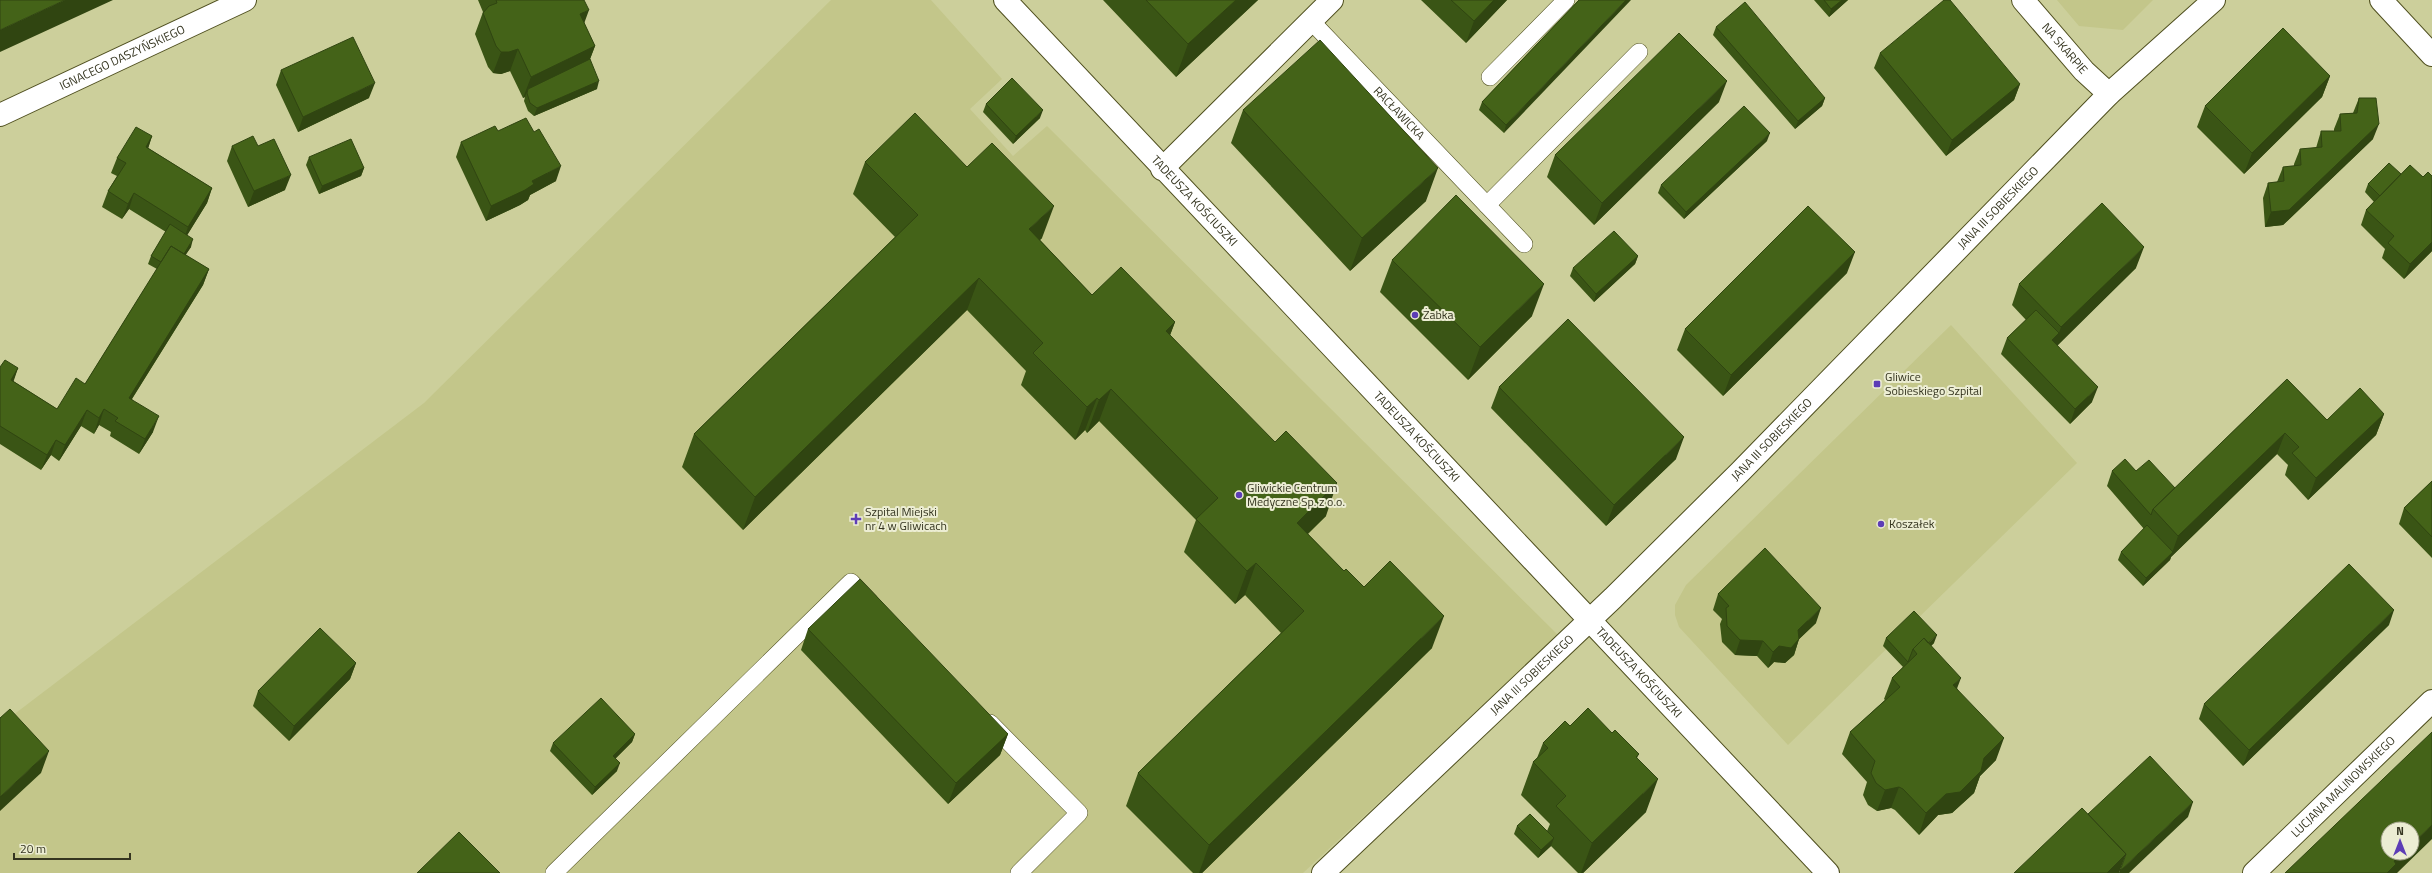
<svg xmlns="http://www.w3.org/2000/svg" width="2432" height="873" font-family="'Titillium Web',sans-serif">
<rect width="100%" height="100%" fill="#cccf9b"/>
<path fill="#c3c68a" d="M 831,0 L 931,0 L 1002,79 L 970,109 L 1013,156 L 1047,126 L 1558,635 L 1303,873 L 0,873 L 0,725 L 424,403 Z
M 2057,0 L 2153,0 L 2123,30 L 2079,26 Z
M 1951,325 L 2077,463 L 1788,745 L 1679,627 L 1675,615 L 1675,605 L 1686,585 Z"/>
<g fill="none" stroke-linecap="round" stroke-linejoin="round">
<defs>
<g id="lane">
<path id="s1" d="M 1312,22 L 1524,244"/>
<path d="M 1490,77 L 1566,0"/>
<path d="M 1487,205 L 1639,52"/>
<path d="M 990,723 L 1079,813 L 1019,873"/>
<path d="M 554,873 L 851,582 L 870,602"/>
</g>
<g id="street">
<path id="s2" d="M 2023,0 L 2084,71 L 2109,94"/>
<path d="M 2381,0 L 2432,55"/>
<path d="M 1162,169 L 1332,0"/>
<path id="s3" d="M 1323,873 L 1613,598 L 1740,472 L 2109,94 L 2214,0"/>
<path id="s4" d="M 2254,873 L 2432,701"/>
</g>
<g id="secondary">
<path id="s5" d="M 1005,0 L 1828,873"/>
<path id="s6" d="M 0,115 L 245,0"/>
</g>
</defs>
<use href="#lane" stroke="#4f4f1f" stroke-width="18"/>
<use href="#street" stroke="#4f4f1f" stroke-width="24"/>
<use href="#secondary" stroke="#4f4f1f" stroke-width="24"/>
<use href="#lane" stroke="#fff" stroke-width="17"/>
<use href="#street" stroke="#fff" stroke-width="22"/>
<use href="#secondary" stroke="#fff" stroke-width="22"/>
</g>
<path fill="#3a5515" d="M 478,0 L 584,0 L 584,23 L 595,46 L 590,59 L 597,89 L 534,116 L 528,111 L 524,101 L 525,97 L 523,98 L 510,71 L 501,74 L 493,73 L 488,67 L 475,34 L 483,12 Z
M 1103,0 L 1258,0 L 1176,77 Z
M 1421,0 L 1507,0 L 1466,43 Z
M 1579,0 L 1504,133 L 1479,110 L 1482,102 Z
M 1814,0 L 1848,0 L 1829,17 Z
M 1716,27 L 1825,98 L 1822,106 L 1795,129 L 1713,35 Z
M 1880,53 L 2020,84 L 2014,100 L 1946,156 L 1874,68 Z
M 281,70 L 369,98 L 298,132 L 276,85 Z
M 2330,76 L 2322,97 L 2244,174 L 2197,127 L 2205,106 Z
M 2359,98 L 2373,139 L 2283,225 L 2265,227 L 2263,198 L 2268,183 L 2277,182 L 2283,167 L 2294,166 L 2294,164 L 2300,149 L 2316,148 L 2321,131 L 2334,131 L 2334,129 L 2340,114 L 2353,113 Z
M 1719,102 L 1594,225 L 1547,177 L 1555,155 Z
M 986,104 L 1040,118 L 1013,144 L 983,112 Z
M 1243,110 L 1426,201 L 1350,271 L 1231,143 Z
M 498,131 L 556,181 L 530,195 L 528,200 L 520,205 L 486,221 L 456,157 L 461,142 Z
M 152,136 L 148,148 L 212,188 L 207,203 L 187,235 L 191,247 L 185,255 L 209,269 L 203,285 L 132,399 L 153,432 L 139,454 L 110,436 L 111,432 L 99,425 L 94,434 L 81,426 L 59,461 L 51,455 L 41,470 L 0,444 L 0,367 L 18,368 L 13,381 L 57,409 L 85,384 L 157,269 L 148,264 L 151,256 L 166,232 L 129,209 L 122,219 L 102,207 L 108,191 L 117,176 L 111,173 L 117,158 Z
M 1767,141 L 1684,219 L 1658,193 L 1661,185 Z
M 232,146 L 258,146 L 285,190 L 248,207 L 227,161 Z
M 309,157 L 364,168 L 361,176 L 319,194 L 306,165 Z
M 865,162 L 967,167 L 1042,238 L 1040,240 L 1092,295 L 1175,322 L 1170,335 L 1326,516 L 1308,534 L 1344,571 L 1364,587 L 1432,648 L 1202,873 L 1193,873 L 1126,806 L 1138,773 L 1281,633 L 1245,595 L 1235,604 L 1184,552 L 1196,520 L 1099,421 L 1087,433 L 1085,430 L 1075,440 L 1021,385 L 1026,371 L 967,310 L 743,530 L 682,467 L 694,434 L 895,237 L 853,194 Z
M 2401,174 L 2423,177 L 2432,176 L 2432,251 L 2404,279 L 2382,258 L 2385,249 L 2361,225 L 2366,210 L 2374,202 L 2365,192 L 2368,184 Z
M 1638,256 L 1635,264 L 1594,302 L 1570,276 L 1573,268 Z
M 1392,260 L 1532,316 L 1468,380 L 1380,292 Z
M 2136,268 L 2057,345 L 2092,402 L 2070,424 L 2001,354 L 2007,338 L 2026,320 L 2012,305 L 2019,284 Z
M 1847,273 L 1723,396 L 1677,350 L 1685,329 Z
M 2287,379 L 2327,420 L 2384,414 L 2376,435 L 2308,500 L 2285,475 L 2288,465 L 2277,454 L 2171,557 L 2170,560 L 2143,586 L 2118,560 L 2121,552 L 2144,529 L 2107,486 L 2112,471 L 2175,488 Z
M 1499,387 L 1676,459 L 1606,526 L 1491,408 Z
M 2432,481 L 2432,558 L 2399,524 L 2404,508 Z
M 1718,594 L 1816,623 L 1799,639 L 1794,655 L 1785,663 L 1774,662 L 1768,668 L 1757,656 L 1735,655 L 1722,642 L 1720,624 L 1722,619 L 1713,610 Z
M 2389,625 L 2243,766 L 2199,719 L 2204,704 Z
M 808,629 L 1008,734 L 1000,755 L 948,804 L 801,650 Z
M 1886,638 L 1934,643 L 1931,646 L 1957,688 L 1996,760 L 1980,776 L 1974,793 L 1952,813 L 1938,815 L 1919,835 L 1895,810 L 1891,808 L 1877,811 L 1868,805 L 1863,795 L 1867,782 L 1842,754 L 1850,732 L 1885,700 L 1884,699 L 1892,678 L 1903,667 L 1883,646 Z
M 356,663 L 350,679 L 289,741 L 253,706 L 258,691 Z
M 1570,726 L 1612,733 L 1639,754 L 1637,758 L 1646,812 L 1583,873 L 1578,873 L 1551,846 L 1538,858 L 1514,834 L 1517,826 L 1547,831 L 1550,824 L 1521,795 L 1533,762 L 1537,758 L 1543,743 Z
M 635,734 L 632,742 L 615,759 L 617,771 L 592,795 L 550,751 L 553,743 Z"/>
<path fill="#304511" d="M 65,0 L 113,0 L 0,52 L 0,30 Z
M 1236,0 L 1258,0 L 1176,77 L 1188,44 Z
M 1494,0 L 1507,0 L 1466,43 L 1474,21 Z
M 1626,0 L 1631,0 L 1504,133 L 1506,125 Z
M 1842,0 L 1848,0 L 1829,17 L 1831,9 Z
M 589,10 L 581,32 L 580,14 Z
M 595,46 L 587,67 L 528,89 L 525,97 L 523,98 L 531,77 Z
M 518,49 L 510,71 L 501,74 L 493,73 L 501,52 Z
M 2330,76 L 2322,97 L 2244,174 L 2252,153 Z
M 599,81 L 597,89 L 534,116 L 537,108 Z
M 1727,81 L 1719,102 L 1594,225 L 1602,203 Z
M 375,83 L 369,98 L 298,132 L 303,117 Z
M 2020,84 L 2014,100 L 1946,156 L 1952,140 Z
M 1825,98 L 1822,106 L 1795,129 L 1798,121 Z
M 1043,110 L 1040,118 L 1013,144 L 1016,136 Z
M 2379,124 L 2373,139 L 2283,225 L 2265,227 L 2271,212 Z
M 1770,133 L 1767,141 L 1684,219 L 1686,212 Z
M 152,136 L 147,152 L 146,147 Z
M 561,166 L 556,181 L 530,195 L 528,200 L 520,205 L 486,221 L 491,206 L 532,181 Z
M 364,168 L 361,176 L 319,194 L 322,186 Z
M 1438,168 L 1426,201 L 1350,271 L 1362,238 Z
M 291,175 L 285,190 L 248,207 L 254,191 Z
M 212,188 L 207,203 L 183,242 L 188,227 Z
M 134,193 L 129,209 L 122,219 L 128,204 Z
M 1054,206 L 1042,238 L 1017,262 L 1029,229 Z
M 193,239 L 191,247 L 177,268 L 180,261 Z
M 2432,242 L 2432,251 L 2404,279 L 2410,264 Z
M 2144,247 L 2136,268 L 2047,356 L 2052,340 L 2059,333 L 2061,327 Z
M 1855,252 L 1847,273 L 1723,396 L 1731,375 Z
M 1638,256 L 1635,264 L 1594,302 L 1596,294 Z
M 209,269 L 203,285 L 123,413 L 129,398 Z
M 979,278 L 967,310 L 743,530 L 755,497 Z
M 1544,284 L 1532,316 L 1468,380 L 1480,347 Z
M 1175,322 L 1163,354 L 1166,331 Z
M 18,368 L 13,383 L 11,380 Z
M 2098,387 L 2092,402 L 2070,424 L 2075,409 Z
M 1111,389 L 1099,421 L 1087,433 L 1099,400 Z
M 1097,398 L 1085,430 L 1075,440 L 1087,407 Z
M 104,409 L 99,425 L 94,434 L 99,418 Z
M 87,410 L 81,426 L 59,461 L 65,445 Z
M 2384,414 L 2376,435 L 2308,500 L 2316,478 Z
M 159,416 L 153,432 L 139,454 L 145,439 Z
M 2285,433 L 2277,454 L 2171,557 L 2170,560 L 2143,586 L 2146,578 L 2172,553 L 2178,536 Z
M 1684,437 L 1676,459 L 1606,526 L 1614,505 Z
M 56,440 L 51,455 L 41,470 L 47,455 Z
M 1337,483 L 1326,516 L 1285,555 L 1297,523 Z
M 1256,563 L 1245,595 L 1235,604 L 1247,571 Z
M 1821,608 L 1816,623 L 1793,645 L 1798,630 Z
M 2394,610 L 2389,625 L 2243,766 L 2249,750 Z
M 1444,616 L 1432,648 L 1202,873 L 1199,873 L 1209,845 Z
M 1937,635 L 1934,643 L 1914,662 L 1917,654 Z
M 1799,639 L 1794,655 L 1785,663 L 1774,662 L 1768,668 L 1773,652 L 1779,646 Z
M 1740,640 L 1763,641 L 1757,656 L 1735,655 Z
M 356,663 L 350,679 L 289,741 L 294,726 Z
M 1961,678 L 1953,699 L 1953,685 Z
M 635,734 L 632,742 L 610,764 L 613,756 Z
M 1008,734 L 1000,755 L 948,804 L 956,783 Z
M 2004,738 L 1996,760 L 1980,776 L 1974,793 L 1952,813 L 1938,815 L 1919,835 L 1926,813 Z
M 49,751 L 41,773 L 0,811 L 0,797 Z
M 620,763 L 617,771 L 592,795 L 595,787 Z
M 1658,779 L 1646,812 L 1583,873 L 1581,873 L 1592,843 Z
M 1899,787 L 1891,808 L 1877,811 L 1885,790 Z
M 2193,802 L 2188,817 L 2129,873 L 2119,873 L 2120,871 Z
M 2432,825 L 2432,839 L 2397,873 L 2387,873 L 2394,861 L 2403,853 L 2412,853 L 2412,844 Z
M 1554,838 L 1551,846 L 1538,858 L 1541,850 Z
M 2126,854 L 2119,873 L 2107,873 Z"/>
<path fill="#446318" stroke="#304511" d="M 0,0 L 65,0 L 0,30 Z
M 496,0 L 584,0 L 589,10 L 580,14 L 595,46 L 531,77 L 518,49 L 509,52 L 501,52 L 496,46 L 483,13 L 489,6 L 497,3 Z
M 1146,0 L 1236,0 L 1188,44 Z
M 1451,0 L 1494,0 L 1474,21 Z
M 1579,0 L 1626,0 L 1506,125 L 1482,102 Z
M 1824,0 L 1842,0 L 1831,9 Z
M 1944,0 L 1950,0 L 2020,84 L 1952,140 L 1880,53 Z
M 1745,2 L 1825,98 L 1798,121 L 1716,27 Z
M 2283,28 L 2330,76 L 2252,153 L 2205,106 Z
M 1679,33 L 1727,81 L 1602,203 L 1555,155 Z
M 353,37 L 375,83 L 303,117 L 281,70 Z
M 1320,40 L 1438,168 L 1362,238 L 1243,110 Z
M 590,59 L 599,81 L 537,108 L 530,103 L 527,93 L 528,89 Z
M 1012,78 L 1043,110 L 1016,136 L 986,104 Z
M 2359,98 L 2376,98 L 2379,124 L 2289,210 L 2271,212 L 2268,183 L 2284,181 L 2283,167 L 2301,165 L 2300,149 L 2322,147 L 2321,131 L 2341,131 L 2340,114 L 2357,113 Z
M 1744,106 L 1770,133 L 1686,212 L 1661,185 Z
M 915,113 L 967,167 L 992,143 L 1054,206 L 1029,229 L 1092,295 L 1121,267 L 1175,322 L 1166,331 L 1275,442 L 1286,431 L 1337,483 L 1297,523 L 1344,571 L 1346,569 L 1364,587 L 1390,561 L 1444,616 L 1209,845 L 1138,773 L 1304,611 L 1256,563 L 1247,571 L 1196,519 L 1218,498 L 1111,389 L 1099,400 L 1097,398 L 1087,407 L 1033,353 L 1043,343 L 979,278 L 755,497 L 694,434 L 918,215 L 865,162 Z
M 526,118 L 534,132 L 539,129 L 561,166 L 532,181 L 534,184 L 525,190 L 491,206 L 461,142 L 495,126 L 498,131 Z
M 136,127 L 152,136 L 146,147 L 212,188 L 188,227 L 134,193 L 128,204 L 108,191 L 126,163 L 117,158 Z
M 253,136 L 258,146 L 274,139 L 291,175 L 254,191 L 232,146 Z
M 351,139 L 364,168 L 322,186 L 309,157 Z
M 2389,163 L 2401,174 L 2380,196 L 2368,184 Z
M 2410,165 L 2423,177 L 2428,172 L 2432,176 L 2432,242 L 2410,264 L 2388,243 L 2394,236 L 2366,210 Z
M 1456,195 L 1544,284 L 1480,347 L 1392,260 Z
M 2102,203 L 2144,247 L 2061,327 L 2019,284 Z
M 1808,206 L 1855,252 L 1731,375 L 1685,329 Z
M 170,224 L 193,239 L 184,254 L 171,246 L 161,262 L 151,256 Z
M 1614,231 L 1638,256 L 1596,294 L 1573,268 Z
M 171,246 L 209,269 L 129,398 L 159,416 L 145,439 L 115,421 L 118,418 L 104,409 L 99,418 L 87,410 L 65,445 L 56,440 L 47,455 L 0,426 L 0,367 L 5,360 L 18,368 L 11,380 L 57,409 L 76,378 L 85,384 Z
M 2036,310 L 2059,333 L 2052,340 L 2098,387 L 2075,409 L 2007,338 Z
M 1568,319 L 1684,437 L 1614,505 L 1499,387 Z
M 2287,379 L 2327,420 L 2360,388 L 2384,414 L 2316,478 L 2292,453 L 2299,447 L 2285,433 L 2178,536 L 2153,509 Z
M 2125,459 L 2136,471 L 2149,460 L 2175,488 L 2153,509 L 2151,515 L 2112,471 Z
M 2432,481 L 2432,537 L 2404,508 Z
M 2147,525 L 2173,552 L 2146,578 L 2121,552 Z
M 1765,548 L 1821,608 L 1798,630 L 1799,639 L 1791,648 L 1779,646 L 1773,652 L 1763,641 L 1740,640 L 1727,626 L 1726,608 L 1729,606 L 1718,594 Z
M 2349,564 L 2394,610 L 2249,750 L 2204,704 Z
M 860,579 L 1008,734 L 956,783 L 808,629 Z
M 1914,611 L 1937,635 L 1928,643 L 1924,638 L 1913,649 L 1908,662 L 1886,638 Z
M 320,628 L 356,663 L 294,726 L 258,691 Z
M 1924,638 L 1961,678 L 1953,685 L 2004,738 L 1984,758 L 1981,771 L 1960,792 L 1946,794 L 1926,813 L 1903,789 L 1899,787 L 1885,790 L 1876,783 L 1871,773 L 1875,761 L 1850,732 L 1900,687 L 1892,678 L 1917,654 L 1913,649 Z
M 601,698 L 635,734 L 613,756 L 620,763 L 595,787 L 553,743 Z
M 1588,708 L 1612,733 L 1615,730 L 1639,754 L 1636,757 L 1658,779 L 1592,843 L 1556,806 L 1566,796 L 1533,762 L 1548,748 L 1543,743 L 1565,721 L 1570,726 Z
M 10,709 L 49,751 L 0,797 L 0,718 Z
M 2432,732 L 2432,825 L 2412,844 L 2412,829 L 2388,829 L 2388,853 L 2403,853 L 2394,861 L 2396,864 L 2387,873 L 2285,873 Z
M 2150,756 L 2193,802 L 2120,871 L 2126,854 L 2088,814 Z
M 2082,808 L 2126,854 L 2107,873 L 2014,873 Z
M 1530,814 L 1554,838 L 1541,850 L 1517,826 Z
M 459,832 L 500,873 L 417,873 Z"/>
<g fill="#5d3db6" stroke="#ecedd3" stroke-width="1.5">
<circle cx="1415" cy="315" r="4"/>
<rect x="1873" y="380" width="8" height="8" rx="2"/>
<circle cx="1239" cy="495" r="4"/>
<path d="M854 513h4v4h4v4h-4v4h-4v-4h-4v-4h4z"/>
<circle cx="1881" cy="524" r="4"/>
</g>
<g text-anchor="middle" stroke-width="4" stroke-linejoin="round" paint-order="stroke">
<g font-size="12" fill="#353520" stroke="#ecedd3">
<text dy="4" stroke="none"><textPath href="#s2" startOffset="64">NA SKARPIE</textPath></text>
<text dy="4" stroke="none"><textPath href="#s6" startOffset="135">IGNACEGO DASZYŃSKIEGO</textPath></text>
<text dy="4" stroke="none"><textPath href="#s1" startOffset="126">RACŁAWICKA</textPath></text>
<text dy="4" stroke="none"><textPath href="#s5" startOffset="276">TADEUSZA KOŚCIUSZKI</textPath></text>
<text dy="4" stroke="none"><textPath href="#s3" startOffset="948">JANA III SOBIESKIEGO</textPath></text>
<text dy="4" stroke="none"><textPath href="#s5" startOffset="600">TADEUSZA KOŚCIUSZKI</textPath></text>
<text dy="4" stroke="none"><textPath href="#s3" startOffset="624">JANA III SOBIESKIEGO</textPath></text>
<text dy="4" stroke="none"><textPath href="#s5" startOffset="924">TADEUSZA KOŚCIUSZKI</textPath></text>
<text dy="4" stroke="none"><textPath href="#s3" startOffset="288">JANA III SOBIESKIEGO</textPath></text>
<text dy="4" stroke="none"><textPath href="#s4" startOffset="124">LUCJANA MALINOWSKIEGO</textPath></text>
</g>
<g font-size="12" fill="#353520" stroke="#ecedd3" text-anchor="start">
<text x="1423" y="319">Żabka</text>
<text x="1885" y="381">Gliwice<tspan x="1885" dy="14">Sobieskiego Szpital</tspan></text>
<text x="1247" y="492">Gliwickie Centrum<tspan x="1247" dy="14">Medyczne Sp. z o.o.</tspan></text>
<text x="865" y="516">Szpital Miejski<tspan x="865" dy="14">nr 4 w Gliwicach</tspan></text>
<text x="1889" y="528">Koszałek</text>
</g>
</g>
<g transform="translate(2400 841)"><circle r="19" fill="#ecedd3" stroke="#a3a38b"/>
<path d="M0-3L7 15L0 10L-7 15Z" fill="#5d3db6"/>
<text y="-6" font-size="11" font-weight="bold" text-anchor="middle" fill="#353520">N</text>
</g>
<path d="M14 853v6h116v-6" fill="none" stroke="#353520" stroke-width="2"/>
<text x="20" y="853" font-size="12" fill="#353520" stroke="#ecedd3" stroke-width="3" paint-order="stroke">20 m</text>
</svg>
